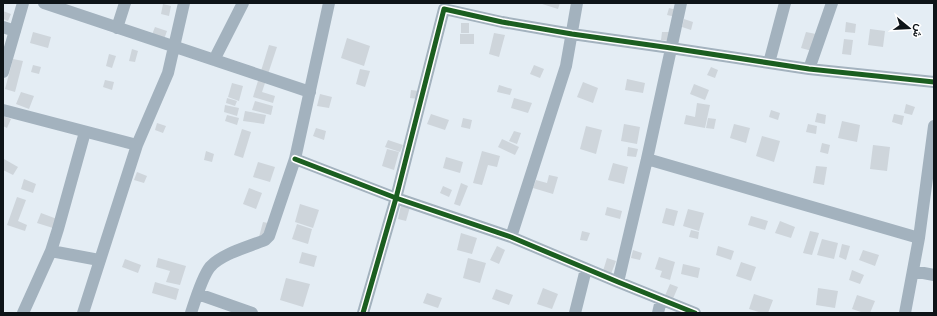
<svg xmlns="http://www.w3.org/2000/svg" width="937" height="316" font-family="'IBM Plex Serif',Vazirmatn,serif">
<rect width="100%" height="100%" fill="#e4edf4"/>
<path fill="#ced5db" d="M 539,3 L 560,3 L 558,9 Z
M 163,4 L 171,6 L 169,16 L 161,14 Z
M 669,8 L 677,10 L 676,17 L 667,15 Z
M 3,11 L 11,14 L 8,21 L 3,19 Z
M 684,19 L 693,22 L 691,30 L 682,27 Z
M 846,22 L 856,24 L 855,33 L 845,32 Z
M 461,23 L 469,23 L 469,33 L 461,33 Z
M 155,27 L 167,31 L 163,42 L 151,37 Z
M 870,29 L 885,31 L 883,47 L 868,45 Z
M 33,32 L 51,37 L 48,48 L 30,43 Z
M 662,32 L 672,32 L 671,41 L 661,40 Z
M 806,32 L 816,34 L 812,51 L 801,48 Z
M 494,33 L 505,35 L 499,57 L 489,54 Z
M 460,34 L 474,34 L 474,44 L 460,44 Z
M 347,38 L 370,46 L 364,66 L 341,58 Z
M 844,39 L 853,40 L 851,55 L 842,54 Z
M 269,45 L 277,47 L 262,92 L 275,96 L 273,103 L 253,97 Z
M 132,49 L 138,51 L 135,62 L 129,61 Z
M 109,54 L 116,56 L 112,68 L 106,66 Z
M 13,59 L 23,61 L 15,92 L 5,89 Z
M 33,65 L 41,67 L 39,74 L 31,72 Z
M 534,65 L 544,69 L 540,78 L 530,74 Z
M 711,67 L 718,70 L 715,78 L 707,75 Z
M 360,69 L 370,71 L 365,87 L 356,84 Z
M 627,79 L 645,83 L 643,93 L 625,90 Z
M 105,80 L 114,82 L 112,90 L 103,87 Z
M 583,82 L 598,88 L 593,103 L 577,97 Z
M 232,83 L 243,86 L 239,101 L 228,97 Z
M 694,84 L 709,90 L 705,100 L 690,94 Z
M 499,85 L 512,89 L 510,95 L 497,92 Z
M 411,90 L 419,91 L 418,99 L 410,98 Z
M 21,92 L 34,96 L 29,109 L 16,104 Z
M 320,94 L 332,97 L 329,108 L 317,106 Z
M 227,98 L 237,101 L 235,106 L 226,103 Z
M 514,98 L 532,103 L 528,113 L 511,108 Z
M 255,101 L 273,106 L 271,115 L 252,110 Z
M 697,103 L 710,105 L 705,128 L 684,124 L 686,115 L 695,117 Z
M 906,104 L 915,107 L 912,115 L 904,113 Z
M 225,105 L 239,108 L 237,116 L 224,112 Z
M 771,110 L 780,113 L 778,120 L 769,117 Z
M 245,111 L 266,115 L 264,124 L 243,121 Z
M 817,113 L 826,115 L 825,124 L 815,122 Z
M 431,114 L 449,120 L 445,130 L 427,124 Z
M 894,114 L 904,116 L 902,125 L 892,122 Z
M 227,115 L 239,118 L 237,125 L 225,121 Z
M 3,116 L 11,119 L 7,128 L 3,126 Z
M 463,118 L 472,120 L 470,129 L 461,127 Z
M 708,118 L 716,119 L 714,129 L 706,128 Z
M 842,121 L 860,125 L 857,142 L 838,138 Z
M 157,123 L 166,126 L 163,133 L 155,130 Z
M 624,124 L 640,127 L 637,144 L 621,141 Z
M 734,124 L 750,128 L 746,143 L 730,138 Z
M 808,124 L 817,126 L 816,134 L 806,132 Z
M 586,126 L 602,130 L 596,154 L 580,149 Z
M 316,128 L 326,131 L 324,140 L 313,136 Z
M 242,129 L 251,132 L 243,158 L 234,155 Z
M 514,131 L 521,133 L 517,144 L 509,141 Z
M 762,136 L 780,141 L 774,162 L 756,156 Z
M 502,139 L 519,147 L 515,155 L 498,147 Z
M 388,140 L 403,145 L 400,152 L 385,147 Z
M 822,143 L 830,145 L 828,154 L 820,152 Z
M 873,145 L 890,147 L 887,171 L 870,169 Z
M 628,147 L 638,149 L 636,157 L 627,156 Z
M 387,149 L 399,152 L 394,170 L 382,166 Z
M 206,151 L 214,154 L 212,162 L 204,160 Z
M 482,151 L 500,156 L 497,167 L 488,165 L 482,185 L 473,183 Z
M 446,157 L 463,162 L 460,173 L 443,168 Z
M 4,159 L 18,167 L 13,175 L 3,170 Z
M 258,162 L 275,167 L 270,182 L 253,177 Z
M 613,163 L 628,167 L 624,184 L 608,180 Z
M 816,166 L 827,167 L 824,185 L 813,183 Z
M 137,172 L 147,176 L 144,183 L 134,180 Z
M 549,175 L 558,177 L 553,194 L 533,188 L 536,180 L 547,183 Z
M 24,179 L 36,184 L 33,193 L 21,189 Z
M 461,183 L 468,186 L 460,206 L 454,204 Z
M 443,186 L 452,190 L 449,197 L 440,193 Z
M 249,188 L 262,193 L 256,209 L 243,204 Z
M 17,197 L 26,200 L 18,221 L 27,225 L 25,231 L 7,225 Z
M 300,204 L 319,210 L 313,228 L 295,222 Z
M 401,205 L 410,207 L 406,221 L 398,219 Z
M 607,207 L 622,211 L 620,219 L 605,215 Z
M 666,208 L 678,211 L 674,226 L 662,223 Z
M 688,209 L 704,213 L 699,231 L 683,226 Z
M 41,213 L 57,219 L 53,228 L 37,223 Z
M 751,216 L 768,221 L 765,230 L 748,225 Z
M 780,221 L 795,227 L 791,238 L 775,233 Z
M 263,222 L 268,223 L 265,238 L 259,237 Z
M 297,224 L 312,229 L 308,244 L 292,239 Z
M 691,230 L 699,232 L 698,239 L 689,237 Z
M 582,231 L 590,233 L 587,241 L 580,240 Z
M 810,231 L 819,233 L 812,255 L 803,253 Z
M 461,233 L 477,238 L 472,254 L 457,250 Z
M 822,239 L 838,243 L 834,259 L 817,255 Z
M 842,244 L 850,246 L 846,260 L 839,257 Z
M 497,246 L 505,250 L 499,264 L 490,260 Z
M 718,246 L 734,251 L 731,260 L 716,255 Z
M 633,250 L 642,253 L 640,260 L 631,258 Z
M 863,250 L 879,255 L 875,266 L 859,260 Z
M 302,252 L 317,256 L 314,267 L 299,263 Z
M 659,257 L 675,262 L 670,280 L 660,277 L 662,271 L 655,269 Z
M 158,258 L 186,266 L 180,285 L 166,282 L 170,271 L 156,267 Z
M 468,258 L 486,263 L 480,283 L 463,278 Z
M 607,258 L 616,261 L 611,274 L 603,271 Z
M 125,259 L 141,265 L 138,273 L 122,267 Z
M 741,262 L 756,267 L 751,281 L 736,276 Z
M 683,264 L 700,268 L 698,278 L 681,274 Z
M 852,270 L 864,275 L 860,284 L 849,280 Z
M 286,278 L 310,284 L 303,307 L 280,300 Z
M 155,282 L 179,289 L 176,300 L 152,293 Z
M 670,284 L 678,287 L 672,301 L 664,298 Z
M 543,288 L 558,294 L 552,309 L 537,304 Z
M 818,288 L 838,291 L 835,308 L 816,305 Z
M 496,289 L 513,295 L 509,305 L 492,299 Z
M 427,293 L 442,298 L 438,308 L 423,303 Z
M 754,294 L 773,300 L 768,313 L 762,313 L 749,309 Z
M 857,295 L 875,301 L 870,313 L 864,313 L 852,309 Z"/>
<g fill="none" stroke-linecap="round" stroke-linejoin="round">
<path stroke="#a3b2be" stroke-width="12" d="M 44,3 L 310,92
M 3,27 L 15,31
M 117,28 L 125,3
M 214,60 L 243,3
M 769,63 L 785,3
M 809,69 L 832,3
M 3,72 L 23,3
M 3,110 L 137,145
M 295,159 L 396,198 L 511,237 L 618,282 L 695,313
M 647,159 L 919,238
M 511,237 L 566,66 L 577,3
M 51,251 L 99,260
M 913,271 L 934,275
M 618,282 L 647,159 L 681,3
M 198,294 L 252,313
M 23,313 L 51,251 L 58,229 L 85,132
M 83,313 L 137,145 L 168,73 L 184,3
M 191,313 C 195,301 202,277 210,267 C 221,254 248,247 265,240 L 269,236 L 295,159 L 329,3
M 363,313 L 396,198 L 444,9 L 502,22 L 572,34 L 671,48 L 809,69 L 934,82
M 575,313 L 586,269
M 658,313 L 661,300
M 905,313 L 919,238 L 934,126"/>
<defs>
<path id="cycleway" d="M 295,159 L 396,198 L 511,237 L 618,282 L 695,313
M 363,313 L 396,198 L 444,9 L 502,22 L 572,34 L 671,48 L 809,69 L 934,82"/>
</defs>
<use href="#cycleway" stroke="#fff" stroke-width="8"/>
<use href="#cycleway" stroke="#1b5e20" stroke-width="5"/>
</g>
<rect width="937" height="316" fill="none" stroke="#0e1418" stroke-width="8"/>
<g transform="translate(909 28) rotate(108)" stroke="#ffffff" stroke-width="3" paint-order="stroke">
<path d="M0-3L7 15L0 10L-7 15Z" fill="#0e1418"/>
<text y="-6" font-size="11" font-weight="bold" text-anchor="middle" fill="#0e1418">ش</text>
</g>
</svg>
